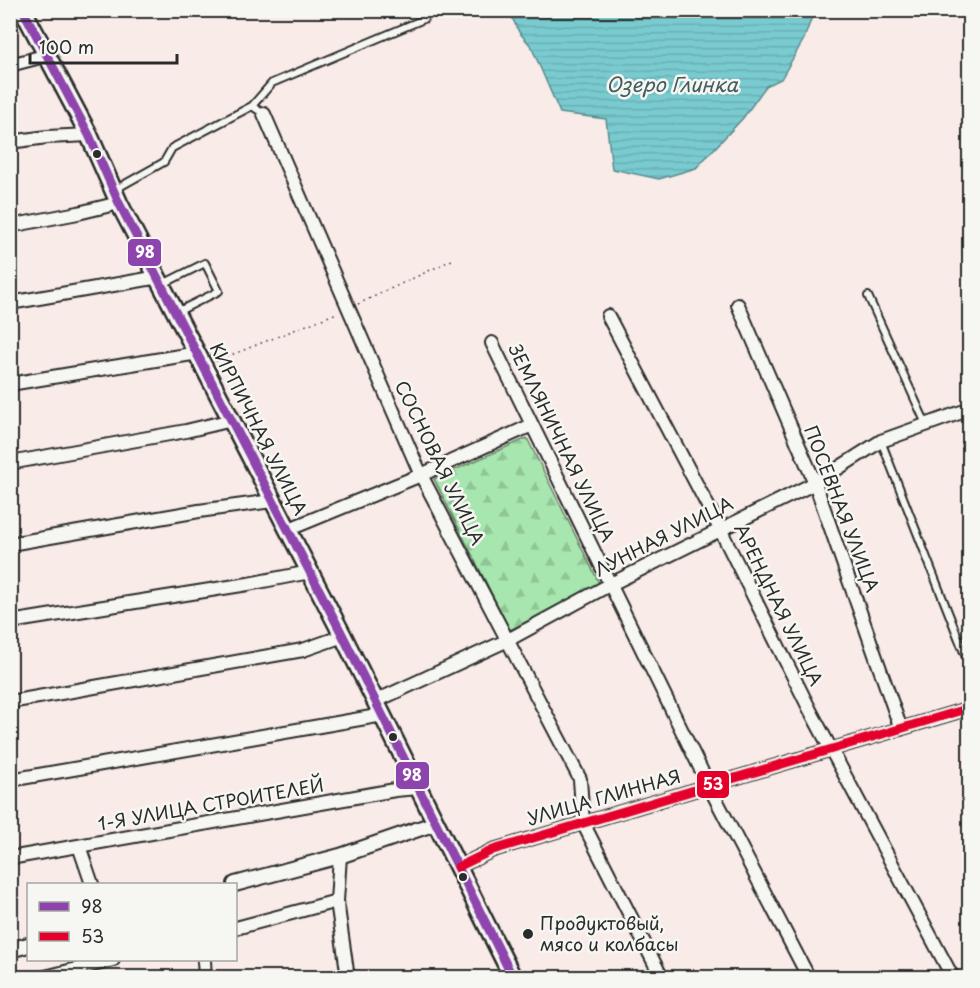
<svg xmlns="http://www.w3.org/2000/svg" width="980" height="988" font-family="'Playpen Sans',sans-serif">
<defs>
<pattern id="forest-firs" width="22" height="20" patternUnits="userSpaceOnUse" patternTransform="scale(1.5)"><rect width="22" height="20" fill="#a7e6ae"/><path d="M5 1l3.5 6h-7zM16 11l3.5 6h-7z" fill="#90c596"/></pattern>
<pattern id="water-rules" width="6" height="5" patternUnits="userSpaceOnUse" patternTransform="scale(1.5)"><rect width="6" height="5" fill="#79cbd0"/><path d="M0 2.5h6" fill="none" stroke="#69aeb3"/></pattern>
</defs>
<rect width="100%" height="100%" fill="#f8ebe8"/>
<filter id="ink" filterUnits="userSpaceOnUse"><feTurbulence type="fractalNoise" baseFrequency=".0167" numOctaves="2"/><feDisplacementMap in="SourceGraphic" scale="12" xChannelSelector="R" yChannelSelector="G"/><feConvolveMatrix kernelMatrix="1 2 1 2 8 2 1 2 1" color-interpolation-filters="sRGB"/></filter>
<g filter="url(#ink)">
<path fill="url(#forest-firs)" stroke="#69886c" stroke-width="1.5" d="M 527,438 L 600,585 L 510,630 L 434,479 Z"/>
<path fill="url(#water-rules)" stroke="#5a8b8e" stroke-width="1.5" d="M 509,11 L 814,11 L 804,39 L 781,79 L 766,86 L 743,118 L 696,168 L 659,179 L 612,169 L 606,119 L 560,113 L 531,46 L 519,32 Z"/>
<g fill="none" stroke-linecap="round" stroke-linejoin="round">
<defs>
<path id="service" d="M 252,106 L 272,83 L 424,19
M 116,189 L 164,162 L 172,148 L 252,106 L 264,114
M 163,284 L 205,263 L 219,291 L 177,312
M 868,296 L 926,424
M 881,441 L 965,655"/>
<path id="minor" d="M 10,65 L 48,55
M 264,114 L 421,475 L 580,779 L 583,823 L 662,978
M 10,142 L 47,137 L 89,135
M 10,226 L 78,213 L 119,203
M 10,303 L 159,277
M 738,305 L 815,483 L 901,729
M 608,316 L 720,529 L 810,710 L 953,978
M 492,343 L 709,786 L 809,978
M 10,384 L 198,353
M 10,463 L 186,431 L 232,420
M 287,530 L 421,475 L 532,425
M 10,544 L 199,511 L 272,501
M 10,622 L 248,584 L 310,572
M 376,701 L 508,640 L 611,584 L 815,483 L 881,441 L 970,409
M 10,702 L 303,650 L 343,636
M 10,780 L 383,715
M 79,846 L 92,884
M 340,856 L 337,901 L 348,978
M 10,858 L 395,790 L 418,788
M 458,867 L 493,850 L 970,708
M 236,928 L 337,901
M 204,960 L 205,978
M 41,978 L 113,960"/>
<path id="tertiary" d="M 235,884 L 340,856 L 436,823
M 10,950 L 28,945"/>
<path id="secondary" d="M 23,10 L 89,135 L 119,203 L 343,636 L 513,978"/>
</defs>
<use href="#service" stroke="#2b2b2b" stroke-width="10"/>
<use href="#minor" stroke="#2b2b2b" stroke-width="16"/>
<use href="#tertiary" stroke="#2b2b2b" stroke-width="18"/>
<use href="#secondary" stroke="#2b2b2b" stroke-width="21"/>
<path stroke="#2b2b2b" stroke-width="1.5" stroke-dasharray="1.5 4.5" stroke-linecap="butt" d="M 358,304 L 452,260
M 216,361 L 337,313"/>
<use href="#service" stroke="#f6f6f2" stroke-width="6"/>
<use href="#minor" stroke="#f6f6f2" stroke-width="12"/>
<use href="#tertiary" stroke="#f6f6f2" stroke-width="14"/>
<use href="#secondary" stroke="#f6f6f2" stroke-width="16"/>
<defs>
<path id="bus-1" d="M 23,10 L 89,135 L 119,203 L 343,636 L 513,978"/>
<path id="bus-2" d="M 458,867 L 493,850 L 970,708"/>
</defs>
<use href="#bus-1" stroke="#f6f6f2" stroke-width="14"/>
<use href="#bus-2" stroke="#f6f6f2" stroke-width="14"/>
<use href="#bus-1" stroke="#8e44ad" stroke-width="9"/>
<use href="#bus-2" stroke="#e4002b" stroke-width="9"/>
</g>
</g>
<g fill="#2b2b2b" stroke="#f6f6f2" stroke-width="2">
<circle cx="97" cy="154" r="5"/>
<circle cx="393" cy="737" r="5"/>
<circle cx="463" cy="877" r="5"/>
<circle cx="528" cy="934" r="6"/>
</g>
<g text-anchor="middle" stroke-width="5" stroke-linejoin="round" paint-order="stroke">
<g font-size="18" fill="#2b2b2b" stroke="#f6f6f2">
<text transform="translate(258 429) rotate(63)" y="6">КИРПИЧНАЯ УЛИЦА</text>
<text transform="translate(561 443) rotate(64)" y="6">ЗЕМЛЯНИЧНАЯ УЛИЦА</text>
<text transform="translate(439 463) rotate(64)" y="6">СОСНОВАЯ УЛИЦА</text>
<text transform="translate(841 509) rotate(69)" y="6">ПОСЕВНАЯ УЛИЦА</text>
<text transform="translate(664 537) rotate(-27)" y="6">ЛУННАЯ УЛИЦА</text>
<text transform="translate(778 605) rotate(64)" y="6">АРЕНДНАЯ УЛИЦА</text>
<text transform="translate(604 798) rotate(-16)" y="6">УЛИЦА ГЛИННАЯ</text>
<text transform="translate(211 805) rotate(-10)" y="6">1-Я УЛИЦА СТРОИТЕЛЕЙ</text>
</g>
<g font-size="18" fill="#2b2b2b" stroke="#f6f6f2" text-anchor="start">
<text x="540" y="930">Продуктовый,<tspan x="540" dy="21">мясо и колбасы</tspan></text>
</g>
<g font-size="20" font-style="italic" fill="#425b5d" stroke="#f6f6f2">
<text x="672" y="92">Озеро Глинка</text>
</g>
</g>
<g stroke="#f6f6f2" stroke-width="2">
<rect x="127" y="238" width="35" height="29" rx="6" fill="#8e44ad"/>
<rect x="395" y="761" width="35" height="29" rx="6" fill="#8e44ad"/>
<rect x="696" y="770" width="34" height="29" rx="6" fill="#e4002b"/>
</g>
<g font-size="16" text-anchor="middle" font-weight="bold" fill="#fff">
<text x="145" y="258">98</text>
<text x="412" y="781">98</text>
<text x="713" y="790">53</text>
</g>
<rect width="980" height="988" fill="none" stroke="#f6f6f2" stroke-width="36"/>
<rect x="18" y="18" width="944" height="952" fill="none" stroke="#2b2b2b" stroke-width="2" filter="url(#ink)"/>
<rect x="27" y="883" width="210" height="78" fill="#f6f6f2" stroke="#a5a5a2" stroke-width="1.5"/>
<rect x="39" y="902" width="30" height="9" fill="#8e44ad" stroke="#a5a5a2" stroke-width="1.5"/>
<text x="81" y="913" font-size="18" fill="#2b2b2b">98</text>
<rect x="39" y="932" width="30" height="9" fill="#e4002b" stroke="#a5a5a2" stroke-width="1.5"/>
<text x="81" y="943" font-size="18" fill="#2b2b2b">53</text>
<path d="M30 54v9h147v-9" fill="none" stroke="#2b2b2b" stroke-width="3"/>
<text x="39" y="54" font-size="18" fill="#2b2b2b" stroke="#f6f6f2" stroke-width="4.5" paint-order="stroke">100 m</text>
</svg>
